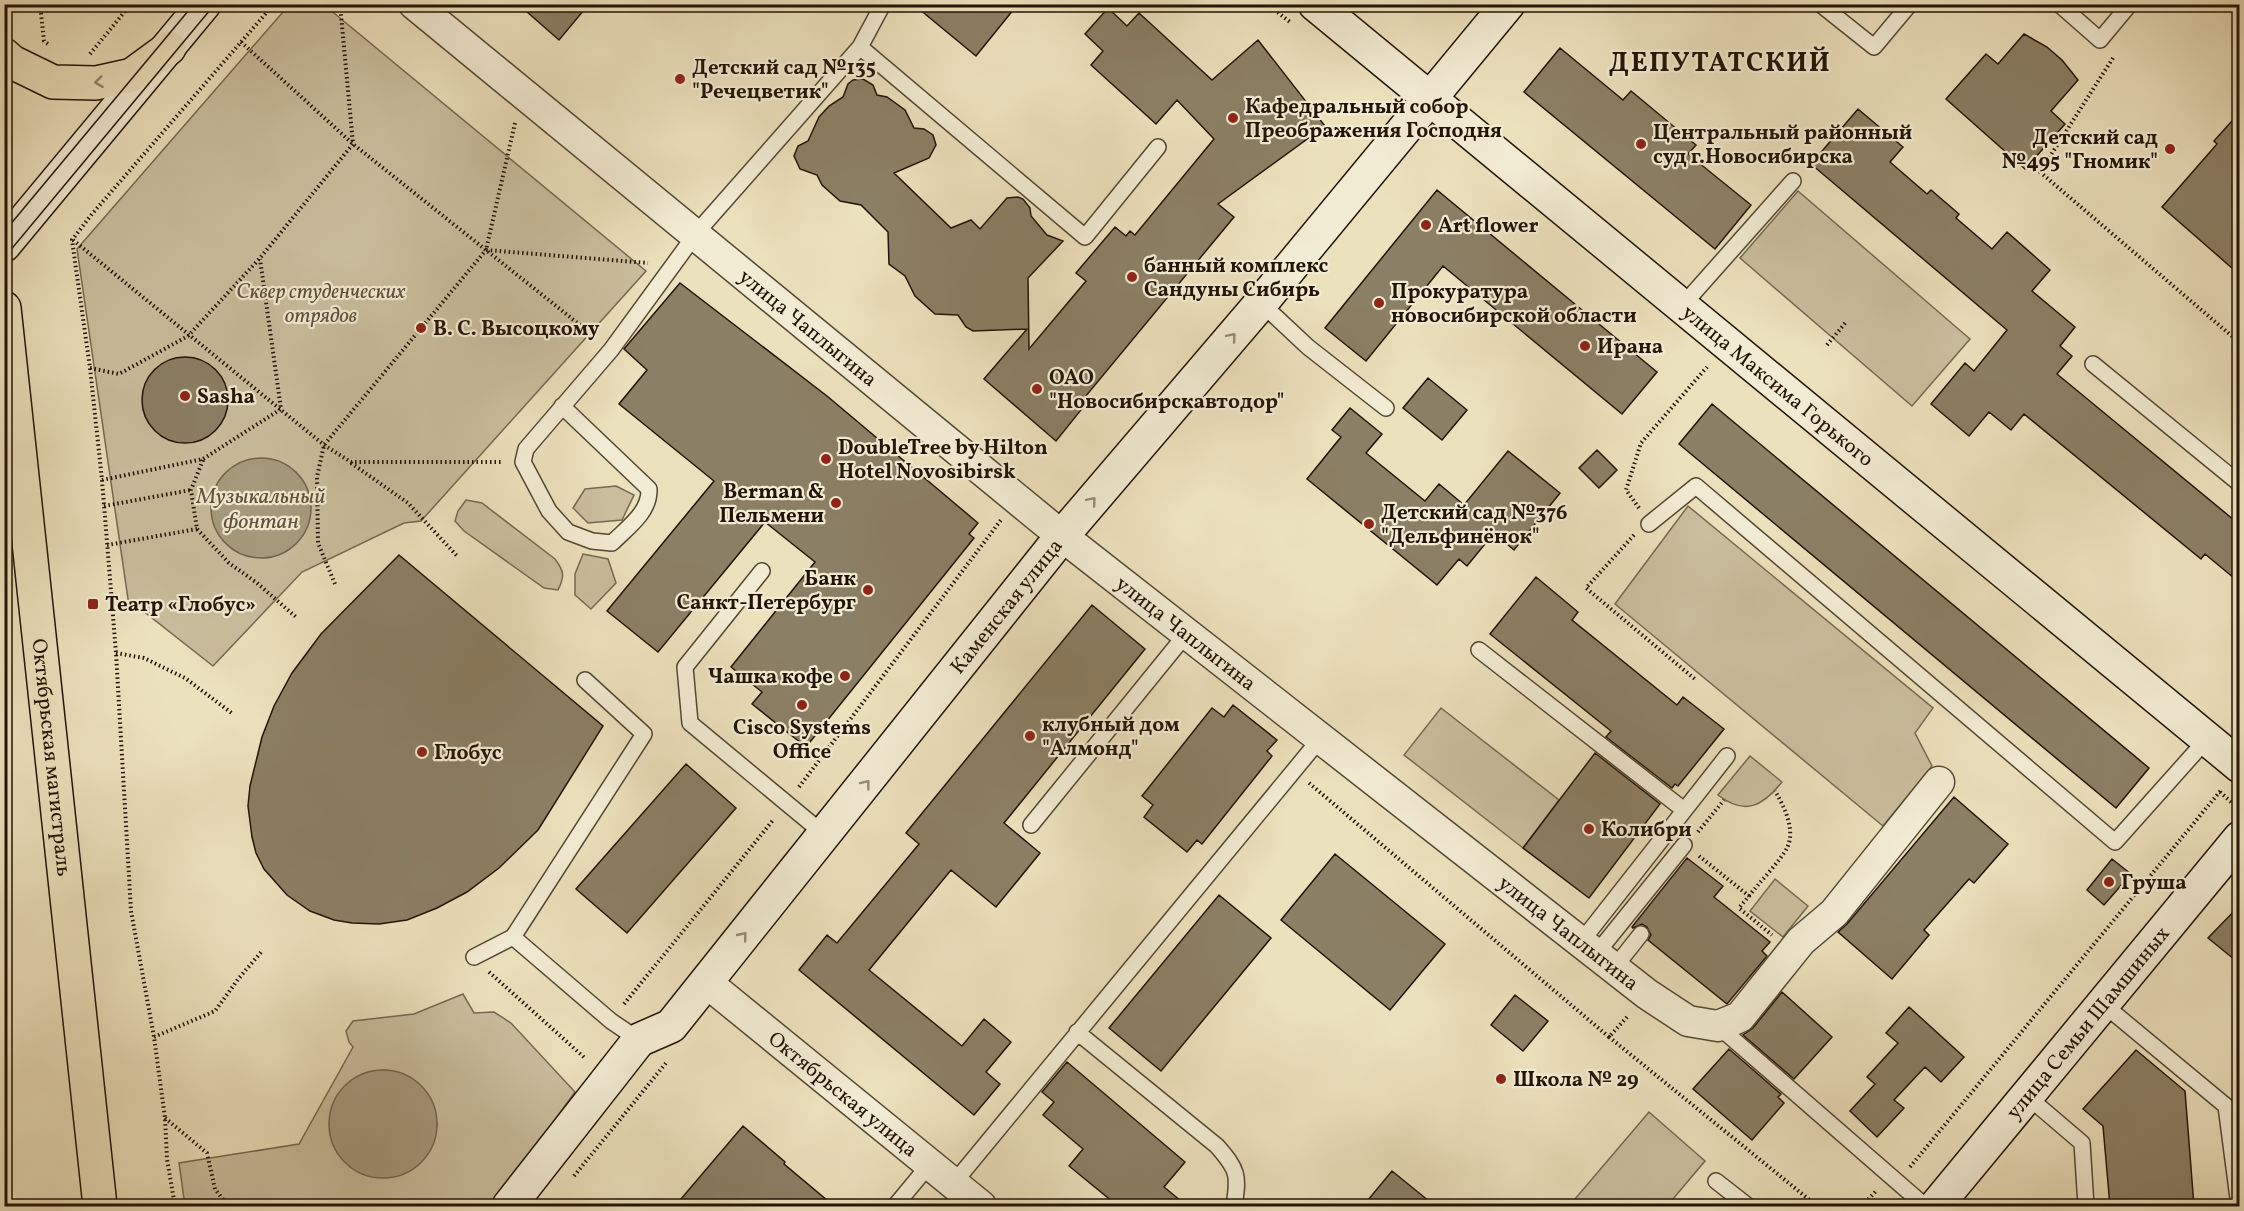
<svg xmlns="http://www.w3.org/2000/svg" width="2244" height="1211" font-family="Vollkorn,serif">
	<rect width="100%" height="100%" fill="#ece1bd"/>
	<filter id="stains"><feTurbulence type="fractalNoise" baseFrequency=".00333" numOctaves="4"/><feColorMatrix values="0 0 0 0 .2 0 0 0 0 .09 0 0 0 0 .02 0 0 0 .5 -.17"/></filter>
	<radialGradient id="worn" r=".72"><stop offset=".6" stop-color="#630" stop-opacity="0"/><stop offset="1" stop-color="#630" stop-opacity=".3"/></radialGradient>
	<path fill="#cabe9e" stroke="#766952" stroke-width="1.5" fill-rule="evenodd" d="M323 4 646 271 421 521 404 523 302 572 213 666 128 599 77 249 289 5Z
		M1798 191 1970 339 1912 406 1740 258Z
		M616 486 634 495 622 520 588 523 573 508 585 489Z
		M466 500 482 503 555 559C564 571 565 576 558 590L544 588 464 531 455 521 458 511Z
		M1688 506 1933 708 1915 733 1932 766 1883 826 1615 604Z
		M583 554 608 559 616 583 591 609 575 595V574Z
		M1441 708 1559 800 1523 848 1404 755Z
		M1750 756 1782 782C1763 806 1745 816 1718 795Z
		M1775 879 1808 906 1783 937 1750 911Z
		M463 994 474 1013 494 1012 511 1023 575 1092 493 1206H185L179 1163 299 1144 353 1047 349 1042 346 1031 353 1021 414 1014ZM384 1070C418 1076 433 1092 437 1126L330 1132C331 1094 346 1076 384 1070Z
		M1649 1112 1705 1161 1667 1206H1569Z"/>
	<path fill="#a79b7e" stroke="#72654e" stroke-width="1.5" d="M211 508a50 50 0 1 1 100 0a50 50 0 1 1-100 0Z
		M329 1124a54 54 0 1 1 108 0a54 54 0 1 1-108 0Z"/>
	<path fill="#8b7f65" stroke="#221405" stroke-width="1.5" d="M518 4H589L559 40Z
		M913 4H1018L976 56Z
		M1108 8 1127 26 1139 13 1212 80 1258 40 1325 126 1218 204 1234 217 1085 397 1089 400 1056 441 984 379 1027 329 973 331 966 327 958 315 935 314 915 296 905 276 889 264 888 232 861 205 840 201 822 185 817 175 800 169 794 156 798 146 808 141 819 117 829 106 843 97 848 84 853 80 863 79 873 85 877 95 887 97 905 110 914 128 924 129 933 135 936 145 929 158 894 173 951 228 971 220 980 229 1007 198 1018 197 1023 199 1030 208 1031 216 1047 235 1063 241 1028 278 1029 349 1086 281 1076 273 1115 227 1126 236 1130 231 1135 235 1214 139 1177 100 1156 124 1091 65 1103 51 1085 34Z
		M2024 34 2047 47 2062 60 2078 80 2051 111 2065 124 2025 169 1946 99 1986 54 1998 64Z
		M1560 48 1623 100 1631 91 1696 145 1688 154 1751 205 1715 249 1524 92Z
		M1858 109 1903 147 1890 162 1927 194 1931 190 1959 214 1956 218 1992 249 2007 232 2050 270 2032 291 2075 327 2060 346 2072 356 2057 374 2240 525V583L2205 554 2201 559 2024 414 2011 430 1989 412 1969 436 1931 404 1965 363 1974 371 2007 330 1811 164Z
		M2240 112V275L2162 207 2217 144 2214 141Z
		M1437 190 1657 372 1622 414 1443 266 1366 361 1325 328Z
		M680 283 827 396 978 523 969 534 974 538 806 747 752 704 762 692 731 667 815 562 765 522 658 652 607 611 714 481 619 404 647 370 624 349Z
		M142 400a43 43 0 1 1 86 0a43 43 0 1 1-86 0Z
		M1428 378 1467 410 1442 440 1403 408Z
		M1712 404 2149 768 2116 808 1679 444Z
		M1350 408 1382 434 1366 453 1425 501 1439 484 1464 505 1508 451 1560 493 1514 550 1494 533 1467 566 1459 559 1437 585 1307 479 1341 437 1332 430Z
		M1597 450 1617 470 1599 488 1579 468Z
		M399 555 603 726 538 830 499 868 467 892 437 908 407 920 379 924 352 923 334 920 310 911 287 895 264 869 256 853 252 837 248 806 250 786 262 737 274 706 292 673 321 634Z
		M1536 577 1578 612 1572 620 1677 705 1683 697 1724 729 1678 786 1675 784 1672 788 1606 737 1611 731 1490 634Z
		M1092 605 1145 649 1004 823 1040 853 996 907 951 870 869 970 962 1046 984 1019 1011 1042 986 1072 1000 1084 974 1115 799 970 827 935 837 943 919 844 906 833Z
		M1233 705 1277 740 1267 751 1272 756 1202 844 1197 840 1187 852 1144 817 1153 805 1142 796 1212 708 1224 717Z
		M1595 753 1660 804 1589 898 1523 848Z
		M686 764 736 808 627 933 576 889Z
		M1954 797 2008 844 1974 883 1969 879 1924 930 1929 935 1892 979 1838 932 1847 924Z
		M1335 854 1445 944 1390 1010 1281 920Z
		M1687 858 1723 886 1714 897 1770 942 1762 951 1767 956 1727 1004 1648 940 1651 935 1647 927 1642 924 1633 928 1632 927Z
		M2112 859 2131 874 2104 905 2087 890Z
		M1219 895 1271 938 1161 1071 1109 1028Z
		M2240 905V964L2208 938Z
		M1782 992 1832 1037 1794 1079 1743 1035 1753 1028Z
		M1515 995 1548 1021 1523 1051 1491 1025Z
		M1909 1007 1964 1057 1941 1082 1925 1067 1894 1100 1904 1108 1877 1137 1850 1111 1875 1084 1867 1077 1898 1043 1886 1033Z
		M1729 1049 1781 1094 1778 1097 1784 1103 1752 1140 1693 1089Z
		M2136 1050 2185 1091 2194 1206H2110L2103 1126 2083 1109Z
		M1067 1062 1185 1162 1164 1187 1187 1206H1118L1069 1166 1083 1149 1043 1115 1054 1102 1042 1092Z
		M743 1126 785 1162 784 1164 834 1206H675Z
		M1392 1171 1435 1206H1363Z"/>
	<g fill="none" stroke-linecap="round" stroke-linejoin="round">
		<defs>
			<path id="lane" d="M1820 4 1874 47 1910 4
				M2059 4 2100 40 2130 4
				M860 47 883 4
				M1261 303 1308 347 1386 408
				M1682 306 1793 181
				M2093 364 2240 484
				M562 406 649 489C650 512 628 527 612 543L592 541 568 532 549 511 523 462 526 449 611 350 698 231 860 47 1085 237 1158 147
				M1649 524 1696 486 2115 842 2207 739
				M762 571 685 667 690 723 825 835
				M1479 650 1684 810
				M1031 825 1187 633
				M513 937 611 1021 639 1040
				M1581 942 1727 756
				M1596 954 1684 845
				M474 957 513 937 644 734 585 680
				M1614 968 1641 934
				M2103 1004 2226 1106 2239 1206
				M1718 1026 1925 1206
				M1077 1032 1217 1146C1238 1170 1239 1175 1234 1206
				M2027 1096 2082 1143 2086 1206
				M1716 1181 1748 1206
				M953 1184 1320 739
				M895 1206 929 1165"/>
			<g id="street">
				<path id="s1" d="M414 4 1062 536 1647 994 1688 1021 1718 1026 1740 1017 1801 941 1834 913 1939 782"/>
				<path id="s2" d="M706 982 981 1206"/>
			</g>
			<g id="secondary">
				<path id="s3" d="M1315 4 2240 766"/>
				<path d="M4 245 204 4"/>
				<path id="s4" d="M509 1206 639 1040 671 1026 1062 536 1261 303 1508 4"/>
				<path id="s5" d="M1936 1206 2240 838"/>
			</g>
			<g id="primary">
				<path d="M4 55 12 62 53 82 96 83 132 75 169 48"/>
				<path id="s6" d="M4 308 100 1206"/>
			</g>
		</defs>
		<use href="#lane" stroke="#544733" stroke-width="18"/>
		<use href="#street" stroke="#544733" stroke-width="33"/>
		<use href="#secondary" stroke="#221405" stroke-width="36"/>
		<use href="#primary" stroke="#221405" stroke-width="36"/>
		<path stroke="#221405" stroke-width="4" stroke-dasharray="1.5 3" stroke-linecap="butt" d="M40 4 44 41 48 44
			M1267 4 1290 22
			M241 42 353 144 595 337
			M90 54 131 4
			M2113 58 2040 172 2240 343
			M515 123 486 250 648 263
			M73 240 324 445 351 462H503
			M1827 345 1846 322
			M90 368 119 374 188 336 260 258 353 144 340 4
			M203 460 191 490 197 529 229 563 257 583 296 617
			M351 463 408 503 458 557
			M102 480 203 459 281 409 260 259
			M104 506 191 490
			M1639 508 1626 490 1641 443 1707 367
			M1634 535 1586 588 1696 680
			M107 545 197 529
			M335 584 318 543 317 477 324 445 486 250
			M116 653 144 658 185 678 233 714
			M1309 783 1609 1037 1628 1016
			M799 787 1001 520
			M2220 792 2239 809
			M1698 832 1724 800
			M1699 856 1749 896 1739 908 1772 935
			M1749 896C1758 884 1781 860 1787 848 1796 830 1784 806 1775 791
			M489 972 586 1059
			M624 1004 774 819
			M154 1037 215 1011 239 978 263 950
			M1609 1037 1817 1206
			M165 1118 207 1153 215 1189 228 1206
			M4 1150 11 1206
			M1910 1167 2222 789
			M574 1176 666 1063
			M175 1206 167 1159 165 1118 154 1037 131 911 116 653 102 480 90 368 72 240 92 214 274 4
			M1862 1206 1876 1191"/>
		<use href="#lane" stroke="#f3ecd4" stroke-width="15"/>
		<use href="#street" stroke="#f3ecd4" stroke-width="30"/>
		<use href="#secondary" stroke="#f3ecd4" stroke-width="33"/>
		<use href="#primary" stroke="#ece1bd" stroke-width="33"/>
		<path stroke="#221405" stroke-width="1.5" d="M4 232 194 4
			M4 258 215 4"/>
	</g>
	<defs><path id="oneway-chevron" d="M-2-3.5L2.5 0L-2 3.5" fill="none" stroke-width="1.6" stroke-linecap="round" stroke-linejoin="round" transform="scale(1.5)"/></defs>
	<use stroke="#91856a" href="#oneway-chevron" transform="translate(99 82) rotate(173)"/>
	<g stroke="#958b77">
		<use href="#oneway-chevron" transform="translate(1232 337) rotate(-50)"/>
		<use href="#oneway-chevron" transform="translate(1092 501) rotate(-50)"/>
		<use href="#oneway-chevron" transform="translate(866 784) rotate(-52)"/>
		<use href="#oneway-chevron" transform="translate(743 936) rotate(-51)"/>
	</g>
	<g fill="#8f2418" stroke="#f3ecd4" stroke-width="2">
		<circle cx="680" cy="79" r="6"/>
		<circle cx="1233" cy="118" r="6"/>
		<circle cx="1641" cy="144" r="6"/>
		<circle cx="2170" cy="149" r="6"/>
		<circle cx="1426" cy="225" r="6"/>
		<circle cx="1132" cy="277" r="6"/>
		<circle cx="1379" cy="303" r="6"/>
		<circle cx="421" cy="328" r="6"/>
		<circle cx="1585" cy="346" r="6"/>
		<circle cx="1037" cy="389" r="6"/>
		<circle cx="185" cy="396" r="6"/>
		<circle cx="826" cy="459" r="6"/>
		<circle cx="836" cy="503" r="6"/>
		<circle cx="1369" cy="524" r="6"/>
		<circle cx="868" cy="590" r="6"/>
		<rect x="87" y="598" width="12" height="12" rx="3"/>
		<circle cx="845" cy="676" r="6"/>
		<circle cx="802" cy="705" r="6"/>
		<circle cx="1030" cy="736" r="6"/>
		<circle cx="422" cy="752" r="6"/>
		<circle cx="1589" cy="829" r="6"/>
		<circle cx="2109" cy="882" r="6"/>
		<circle cx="1501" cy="1079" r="6"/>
	</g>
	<g text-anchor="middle" stroke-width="4.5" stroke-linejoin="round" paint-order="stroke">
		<g font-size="21" font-weight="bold" fill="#221405" stroke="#f3ecd4" text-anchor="start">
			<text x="692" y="74">Детский сад №135<tspan x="692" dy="24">"Речецветик"</tspan></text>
			<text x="1245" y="113">Кафедральный собор<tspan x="1245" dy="24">Преображения Господня</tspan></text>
			<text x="1653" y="139">Центральный районный<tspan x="1653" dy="24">суд г.Новосибирска</tspan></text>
			<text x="2158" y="144" text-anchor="end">Детский сад<tspan x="2158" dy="24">№495 "Гномик"</tspan></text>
			<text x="1438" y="232">Art flower</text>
			<text x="1144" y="272">банный комплекс<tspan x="1144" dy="24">Сандуны Сибирь</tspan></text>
			<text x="1391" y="298">Прокуратура<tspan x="1391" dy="24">новосибирской области</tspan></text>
			<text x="433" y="335">В. С. Высоцкому</text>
			<text x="1597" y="353">Ирана</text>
			<text x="1049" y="384">ОАО<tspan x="1049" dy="24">"Новосибирскавтодор"</tspan></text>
			<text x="197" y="403">Sasha</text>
			<text x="838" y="454">DoubleTree by Hilton<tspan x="838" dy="24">Hotel Novosibirsk</tspan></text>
			<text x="824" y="498" text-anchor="end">Berman &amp;<tspan x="824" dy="24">Пельмени</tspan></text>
			<text x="1381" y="519">Детский сад №376<tspan x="1381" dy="24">"Дельфинёнок"</tspan></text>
			<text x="856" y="585" text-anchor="end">Банк<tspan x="856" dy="24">Санкт-Петербург</tspan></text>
			<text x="105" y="611">Театр «Глобус»</text>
			<text x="833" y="683" text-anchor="end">Чашка кофе</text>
			<text x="1042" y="731">клубный дом<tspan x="1042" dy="24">"Алмонд"</tspan></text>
			<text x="802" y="734" text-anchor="middle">Cisco Systems<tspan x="802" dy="24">Office</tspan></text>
			<text x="434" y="759">Глобус</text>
			<text x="1601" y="836">Колибри</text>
			<text x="2121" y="889">Груша</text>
			<text x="1513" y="1086">Школа № 29</text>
		</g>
		<g font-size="21" font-style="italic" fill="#5d503b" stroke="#f3ecd4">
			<text x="321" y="298">Сквер студенческих<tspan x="321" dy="24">отрядов</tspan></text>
		</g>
		<g font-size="21" fill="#221405" stroke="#f3ecd4">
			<text dy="7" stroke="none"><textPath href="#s1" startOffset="510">улица Чаплыгина</textPath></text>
			<text dy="7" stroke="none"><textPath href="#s3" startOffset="600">улица Максима Горького</textPath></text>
			<text dy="7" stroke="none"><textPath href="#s4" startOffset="783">Каменская улица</textPath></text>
			<text dy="7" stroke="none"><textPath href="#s1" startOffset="996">улица Чаплыгина</textPath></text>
			<text dy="7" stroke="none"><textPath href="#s6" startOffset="452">Октябрьская магистраль</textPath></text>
			<text dy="7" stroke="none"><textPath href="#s1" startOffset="1482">улица Чаплыгина</textPath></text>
			<text dy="7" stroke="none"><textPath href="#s5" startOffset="238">улица Семьи Шамшиных</textPath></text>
			<text dy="7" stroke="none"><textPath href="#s2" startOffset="177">Октябрьская улица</textPath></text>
		</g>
		<g font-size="22" font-style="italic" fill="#5e513b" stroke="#f3ecd4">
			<text x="261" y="503">Музыкальный<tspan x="261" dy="25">фонтан</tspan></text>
		</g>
		<g font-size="27" font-weight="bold" letter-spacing="1.5" fill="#221405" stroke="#f3ecd4">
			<text x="1720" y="71">ДЕПУТАТСКИЙ</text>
		</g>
	</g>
	<rect width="2244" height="1211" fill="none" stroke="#ece1bd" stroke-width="24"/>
	<rect x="6" y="6" width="2232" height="1199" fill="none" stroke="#221405" stroke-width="3"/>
	<rect x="12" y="12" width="2220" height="1187" fill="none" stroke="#221405" stroke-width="1.5"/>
	<rect width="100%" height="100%" filter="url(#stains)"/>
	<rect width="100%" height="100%" fill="url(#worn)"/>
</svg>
